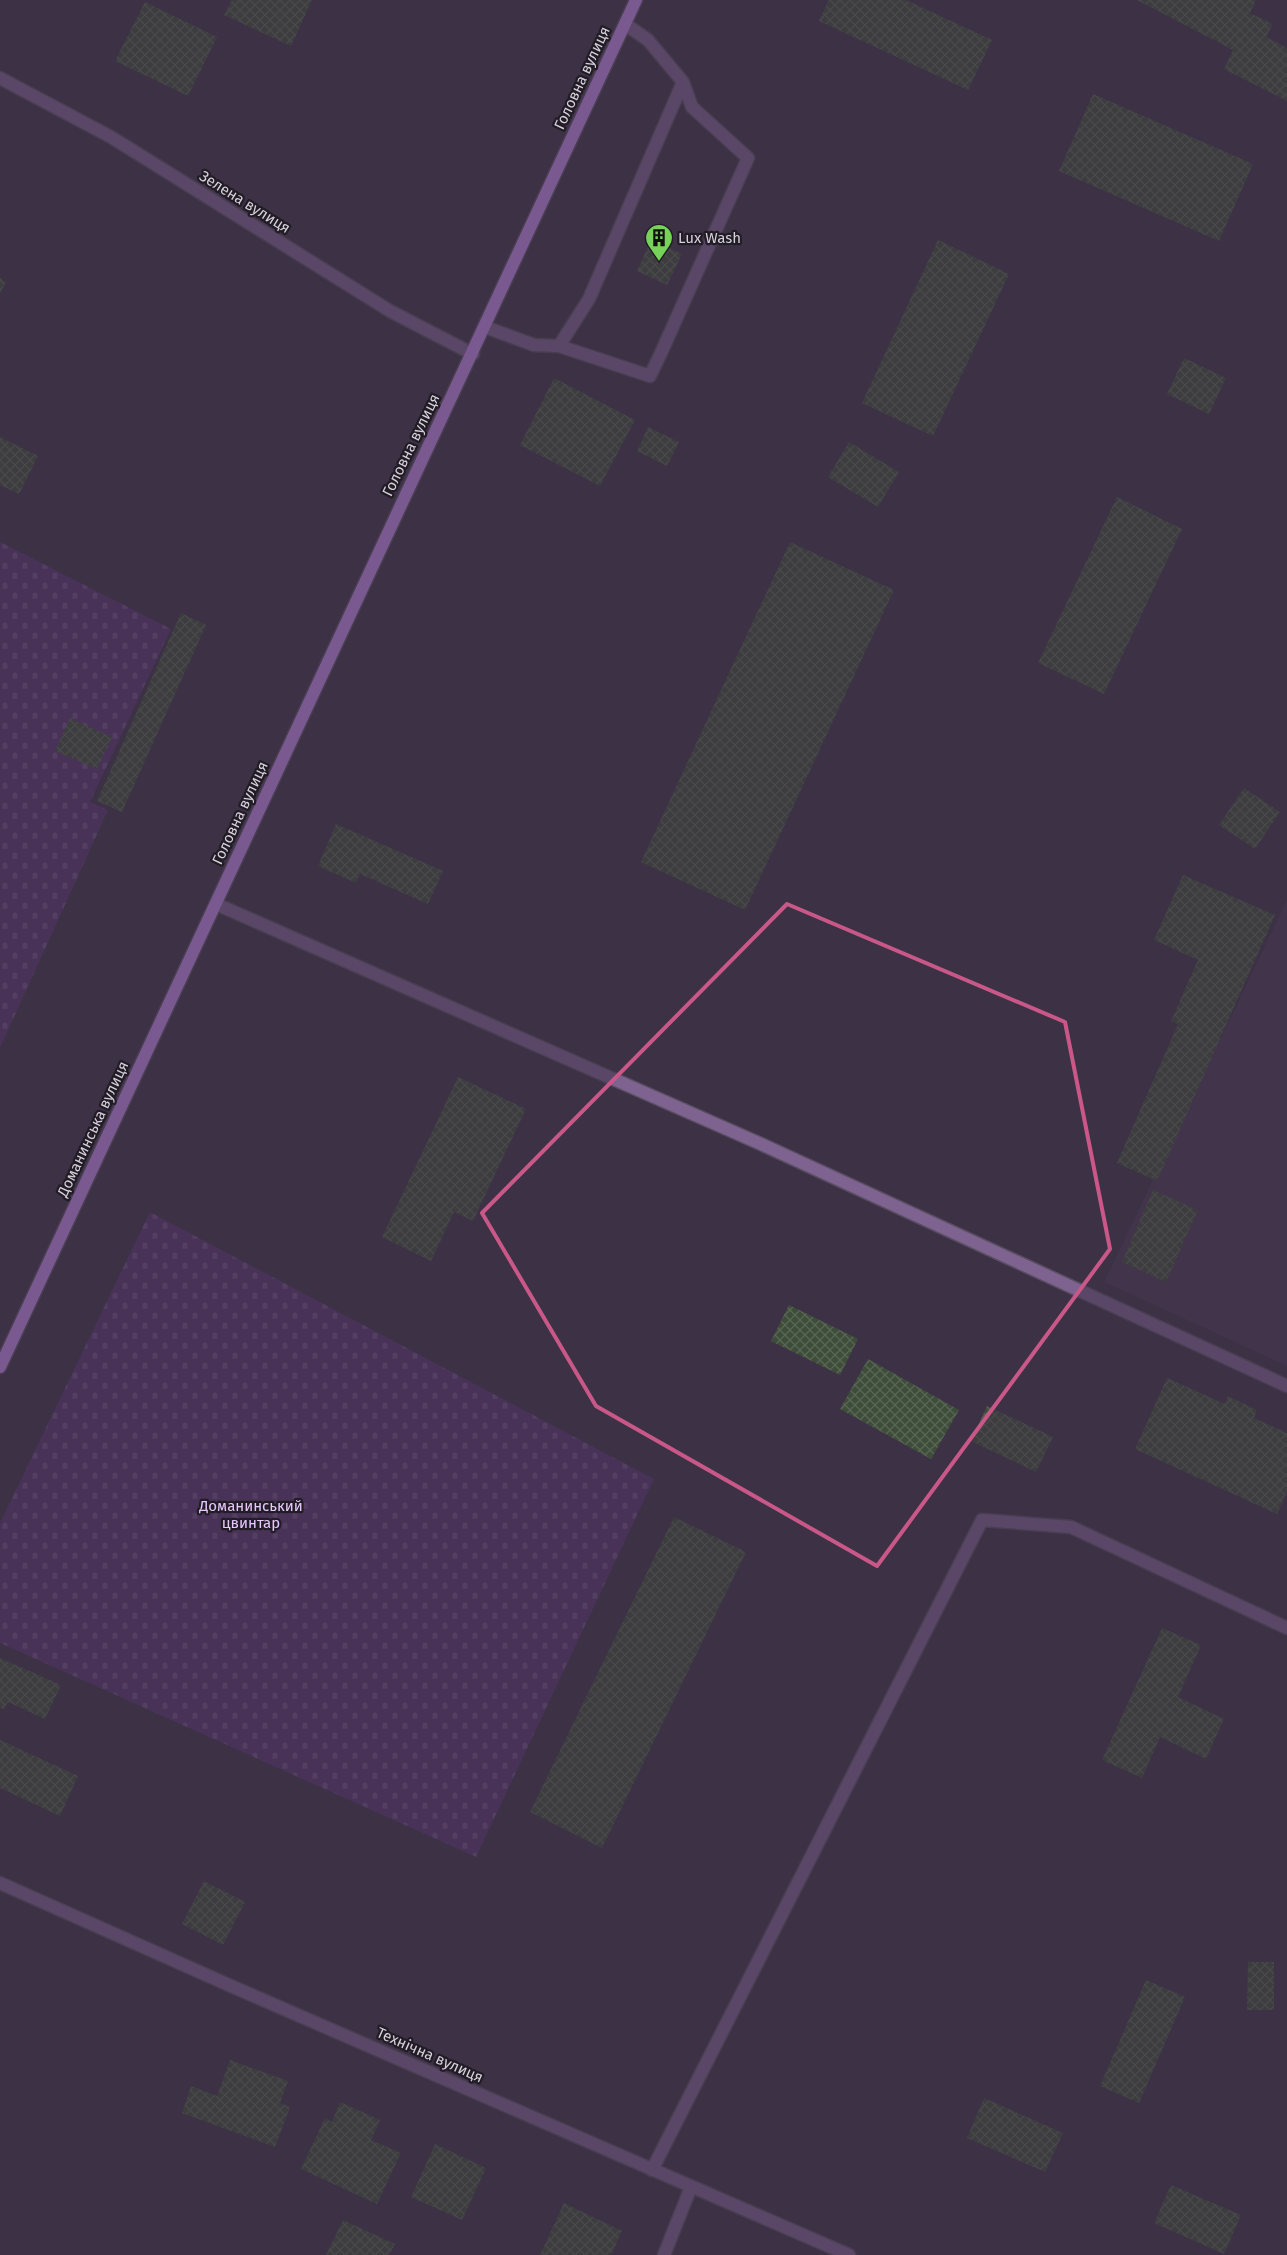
<svg xmlns="http://www.w3.org/2000/svg" width="1287" height="2255" font-family="'Fira Sans',sans-serif">
	<defs>
		<pattern id="cemetery-stones" width="16" height="16" patternUnits="userSpaceOnUse" patternTransform="scale(1.25)"><rect width="16" height="16" fill="#58336f"/><path d="M2 7V4a2 2 0 0 1 4 0v3zM10 15v-3a2 2 0 0 1 4 0v3z" fill="#6f5083"/></pattern>
		<pattern id="building-cross-hatch" width="8" height="8" patternUnits="userSpaceOnUse" patternTransform="scale(1.25)"><rect width="8" height="8" fill="#3e4d39"/><path d="M0 0l8 8M0 8l8-8" fill="none" stroke="#596655"/></pattern>
	</defs>
	<rect width="100%" height="100%" fill="#3d3146"/>
	<path fill="#483853" d="M1287 900V1366L1104 1282Z"/>
	<path fill="url(#cemetery-stones)" d="M0 542 171 629 90 802 108 810 0 1048Z
		M150 1212 654 1479 476 1857 0 1643V1523Z"/>
	<path fill="url(#building-cross-hatch)" d="M232 0H312L291 46 224 15Z
		M829 0H906L992 40 968 90 819 21Z
		M1137 0H1256L1250 13 1273 24 1266 37 1287 48V101L1224 69 1233 50Z
		M145 2 217 37 188 96 115 61Z
		M1093 94 1253 164 1219 241 1059 171Z
		M651 240 682 254 667 285 637 271Z
		M938 240 1009 274 933 436 862 403Z
		M0 278 6 282 0 293Z
		M1184 358 1226 378 1209 414 1167 394Z
		M554 378 635 420 600 486 520 445Z
		M648 427 679 442 667 466 637 451Z
		M0 437 38 456 19 494 0 485Z
		M849 442 899 472 878 507 828 477Z
		M1117 497 1182 529 1104 694 1038 663Z
		M790 542 894 590 745 910 641 862Z
		M181 613 206 625 122 812 97 801Z
		M70 718 112 737 97 769 55 751Z
		M1244 788 1280 812 1255 849 1219 825Z
		M336 824 443 871 428 904 360 874 356 883 318 866Z
		M1183 875 1275 915 1157 1181 1117 1163 1178 1024 1171 1021 1198 960 1154 940Z
		M458 1077 526 1109 473 1221 454 1212 431 1261 382 1237Z
		M1153 1190 1198 1210 1166 1282 1122 1262Z
		M789 1305 858 1339 840 1375 771 1341Z
		M868 1359 959 1410 931 1459 840 1409Z
		M1167 1378 1225 1404 1228 1396 1257 1410 1254 1418 1287 1433V1492L1277 1514 1135 1449Z
		M987 1406 1053 1437 1036 1472 971 1441Z
		M674 1517 746 1552 602 1848 530 1812Z
		M1162 1628 1201 1645 1178 1697 1224 1719 1206 1759 1160 1737 1142 1778 1102 1760Z
		M0 1658 61 1685 45 1719 8 1702 4 1709 0 1708Z
		M0 1740 78 1776 60 1816 0 1788Z
		M204 1881 245 1902 223 1945 182 1924Z
		M1248 1962H1274V2010H1247Z
		M1146 1980 1185 1997 1139 2103 1100 2086Z
		M230 2060 288 2081 280 2103 290 2107 275 2147 182 2113 191 2086 217 2096Z
		M984 2098 1063 2133 1045 2172 967 2138Z
		M340 2102 380 2120 371 2140 401 2153 377 2204 301 2169 325 2118 332 2122Z
		M435 2144 486 2168 462 2220 411 2197Z
		M1171 2185 1241 2215 1224 2254 1154 2223Z
		M564 2203 622 2231 611 2255H540Z
		M343 2220 395 2244 389 2255H326Z"/>
	<g fill="none" stroke-linecap="round" stroke-linejoin="round">
		<defs>
			<path id="minor" d="M0 78 111 137 390 311 473 354
				M485 327 534 345 559 346 589 299 683 82 648 40 625 24
				M559 346 650 376 661 353 748 158 692 107 683 82
				M216 904 761 1144 1287 1386
				M0 1883 231 1986 849 2255
				M652 2170 982 1520 1071 1527 1287 1628
				M664 2255 691 2187"/>
			<path id="major" d="M0 1367 636 0"/>
		</defs>
		<use href="#minor" stroke="#594d61" stroke-width="15"/>
		<use href="#major" stroke="#594d61" stroke-width="15"/>
		<use href="#minor" stroke="#7e6390" stroke-width="12"/>
		<use href="#major" stroke="#c48be9" stroke-width="12"/>
	</g>
	<path d="M0 0H1287V2255H0ZM787 904 1065 1022 1110 1249 877 1566 596 1406 482 1213Z" fill="#3d3146" fill-opacity=".55" fill-rule="evenodd"/>
	<path fill="none" stroke="#c95888" stroke-width="4" stroke-linejoin="round" d="M787 904 1065 1022 1110 1249 877 1566 596 1406 482 1213Z"/>
	<defs>
		<symbol id="building-pin" viewBox="-11 -11 22 30"><path d="M0 17L-7.5 6A9.5 9.5 0 1 1 7.5 6Z" fill="#77d259" stroke="#211c25"/><path d="M-4-6H4V6H1V3H-1V6H-4ZM-2.5-4.3h1.7v1.8h-1.7ZM.8-4.3h1.7v1.8H.8ZM-2.5-1h1.7V.8h-1.7ZM.8-1h1.7V.8H.8Z" fill="#111"/></symbol>
	</defs>
	<g fill-rule="evenodd">
		<use href="#building-pin" x="643" y="222" width="32" height="43"/>
	</g>
	<g text-anchor="middle" stroke-width="4.5" stroke-linejoin="round" paint-order="stroke">
		<g font-size="15" fill="#d6cfdc" stroke="#211c25">
			<text transform="translate(582 78) rotate(-65)" y="5">Головна вулиця</text>
			<text transform="translate(245 202) rotate(32)" y="5">Зелена вулиця</text>
			<text transform="translate(411 445) rotate(-64)" y="5">Головна вулиця</text>
			<text transform="translate(240 813) rotate(-65)" y="5">Головна вулиця</text>
			<text transform="translate(93 1129) rotate(-65)" y="5">Доманинська вулиця</text>
			<text transform="translate(430 2055) rotate(24)" y="5">Технічна вулиця</text>
		</g>
		<g font-size="15" fill="#d6cfdc" stroke="#211c25" text-anchor="start">
			<text x="678" y="243">Lux Wash</text>
		</g>
		<g font-size="15" fill="#e7c7fe" stroke="#211c25">
			<text x="251" y="1511">Доманинський<tspan x="251" dy="17">цвинтар</tspan></text>
		</g>
	</g>
</svg>
